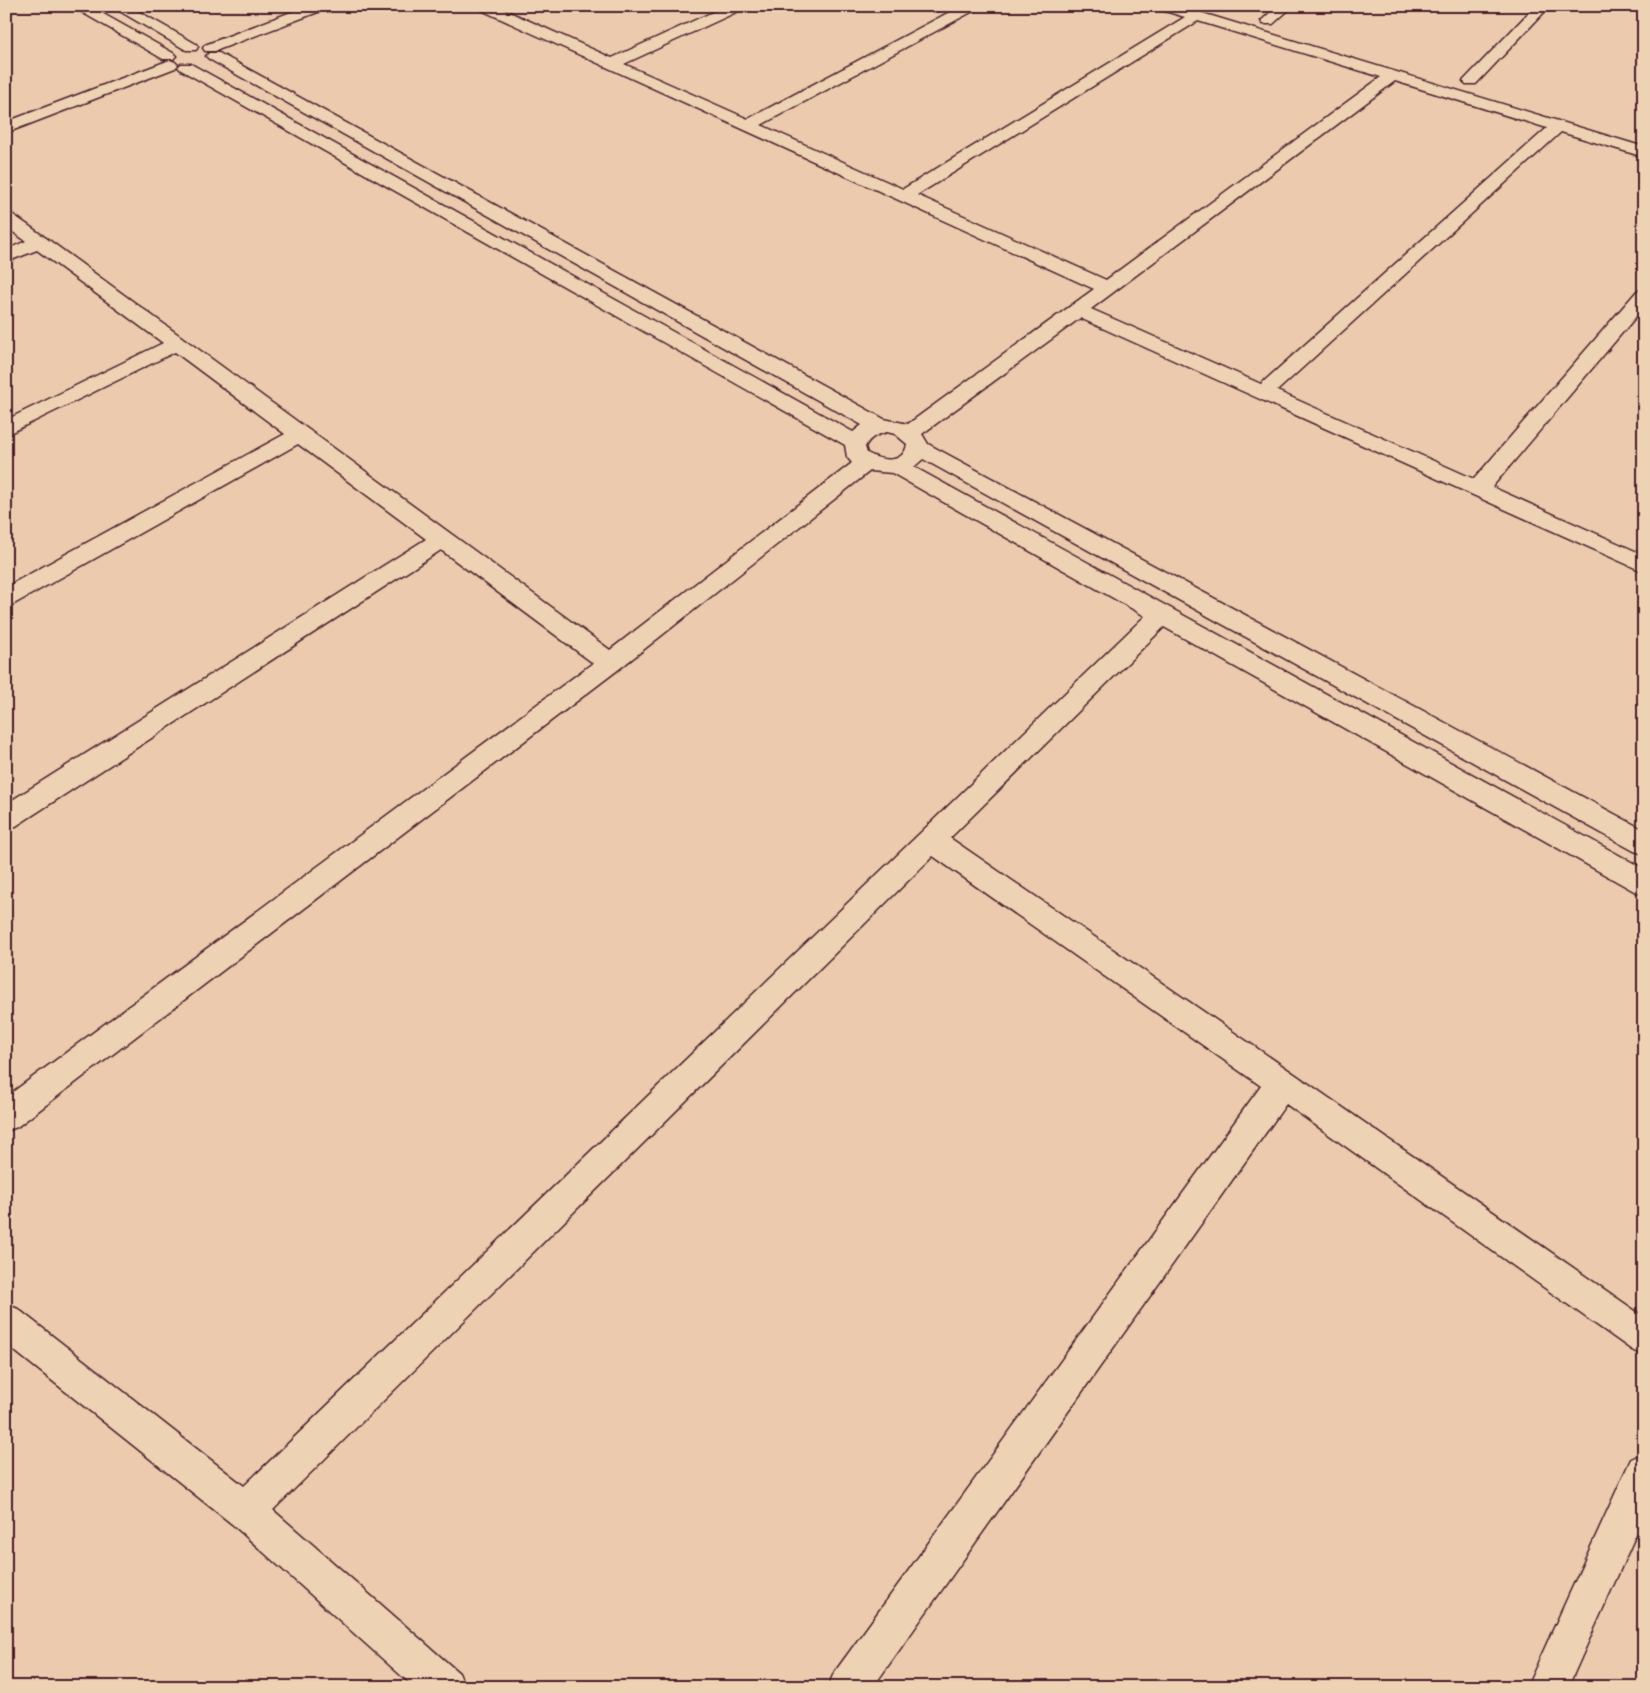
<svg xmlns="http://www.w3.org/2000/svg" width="1650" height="1693" font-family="Kalam,sans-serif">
	<rect width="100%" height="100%" fill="#ebcaae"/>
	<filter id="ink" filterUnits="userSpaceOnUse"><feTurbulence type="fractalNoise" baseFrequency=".02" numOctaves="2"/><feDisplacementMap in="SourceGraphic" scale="10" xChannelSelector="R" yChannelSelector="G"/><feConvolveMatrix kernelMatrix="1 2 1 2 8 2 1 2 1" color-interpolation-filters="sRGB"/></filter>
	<g filter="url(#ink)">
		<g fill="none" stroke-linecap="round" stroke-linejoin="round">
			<defs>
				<path id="street" d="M71 6H89L173 53 176 56 173 59H163Z
					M111 6H129L196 44 198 47 196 50H186Z
					M307 6H328L326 9 215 51H205L203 48 205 45Z
					M477 6H496L612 58 726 6H745L743 9 624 64 748 119 961 6H979L977 9 761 125 903 189 1185 17 1158 9 1156 6H1179L1644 147V157L1561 132 1277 391 1474 479 1637 291 1644 289V307L1492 487 1644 555V572L1080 318 922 434 928 444 1644 830V854L1634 851 923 459 914 467 1644 869V895L1634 891 1164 627 950 838 1293 1073 1644 1317V1356L1632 1350 1286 1104 873 1687H828L834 1673 1261 1086 933 856 273 1510 459 1673 465 1687H414L232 1524 6 1344V1304L18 1309 244 1486 1145 616 892 473 870 471 619 669 17 1127 6 1131V1097L593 663 441 550 16 826 6 829V804L426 539 298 444 14 604 6 606V587L285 434 175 352 6 435V420L163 343 37 250 6 262V250L26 241 6 227V213L12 214 46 238 610 650 852 463 847 457 845 445 181 70 178 67 181 64H191L853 432 862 425 209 59 206 56 209 53H219L884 419 908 424 1094 289 479 9ZM1198 21 1381 77 1106 280 917 195ZM1395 81 1547 128 1261 384 1091 309ZM887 432 895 434 907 444C904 465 881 461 867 453L865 447C870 437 876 435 887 432Z
					M1277 6H1293L1273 24H1263L1261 21Z
					M1535 6H1550L1476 84H1466L1463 81 1466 78Z
					M170 60 175 62 178 65 175 68 6 133V122Z
					M1644 1453V1516L1568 1687H1527L1631 1459Z"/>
			</defs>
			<use href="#street" stroke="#4a1f2b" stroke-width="3"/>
			<use href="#street" fill="#edd2b4" fill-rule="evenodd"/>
		</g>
	</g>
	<rect width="1650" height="1693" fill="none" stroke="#edd2b4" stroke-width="25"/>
	<rect x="12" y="12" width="1625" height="1668" fill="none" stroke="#4a1f2b" stroke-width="2" filter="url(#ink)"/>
</svg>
